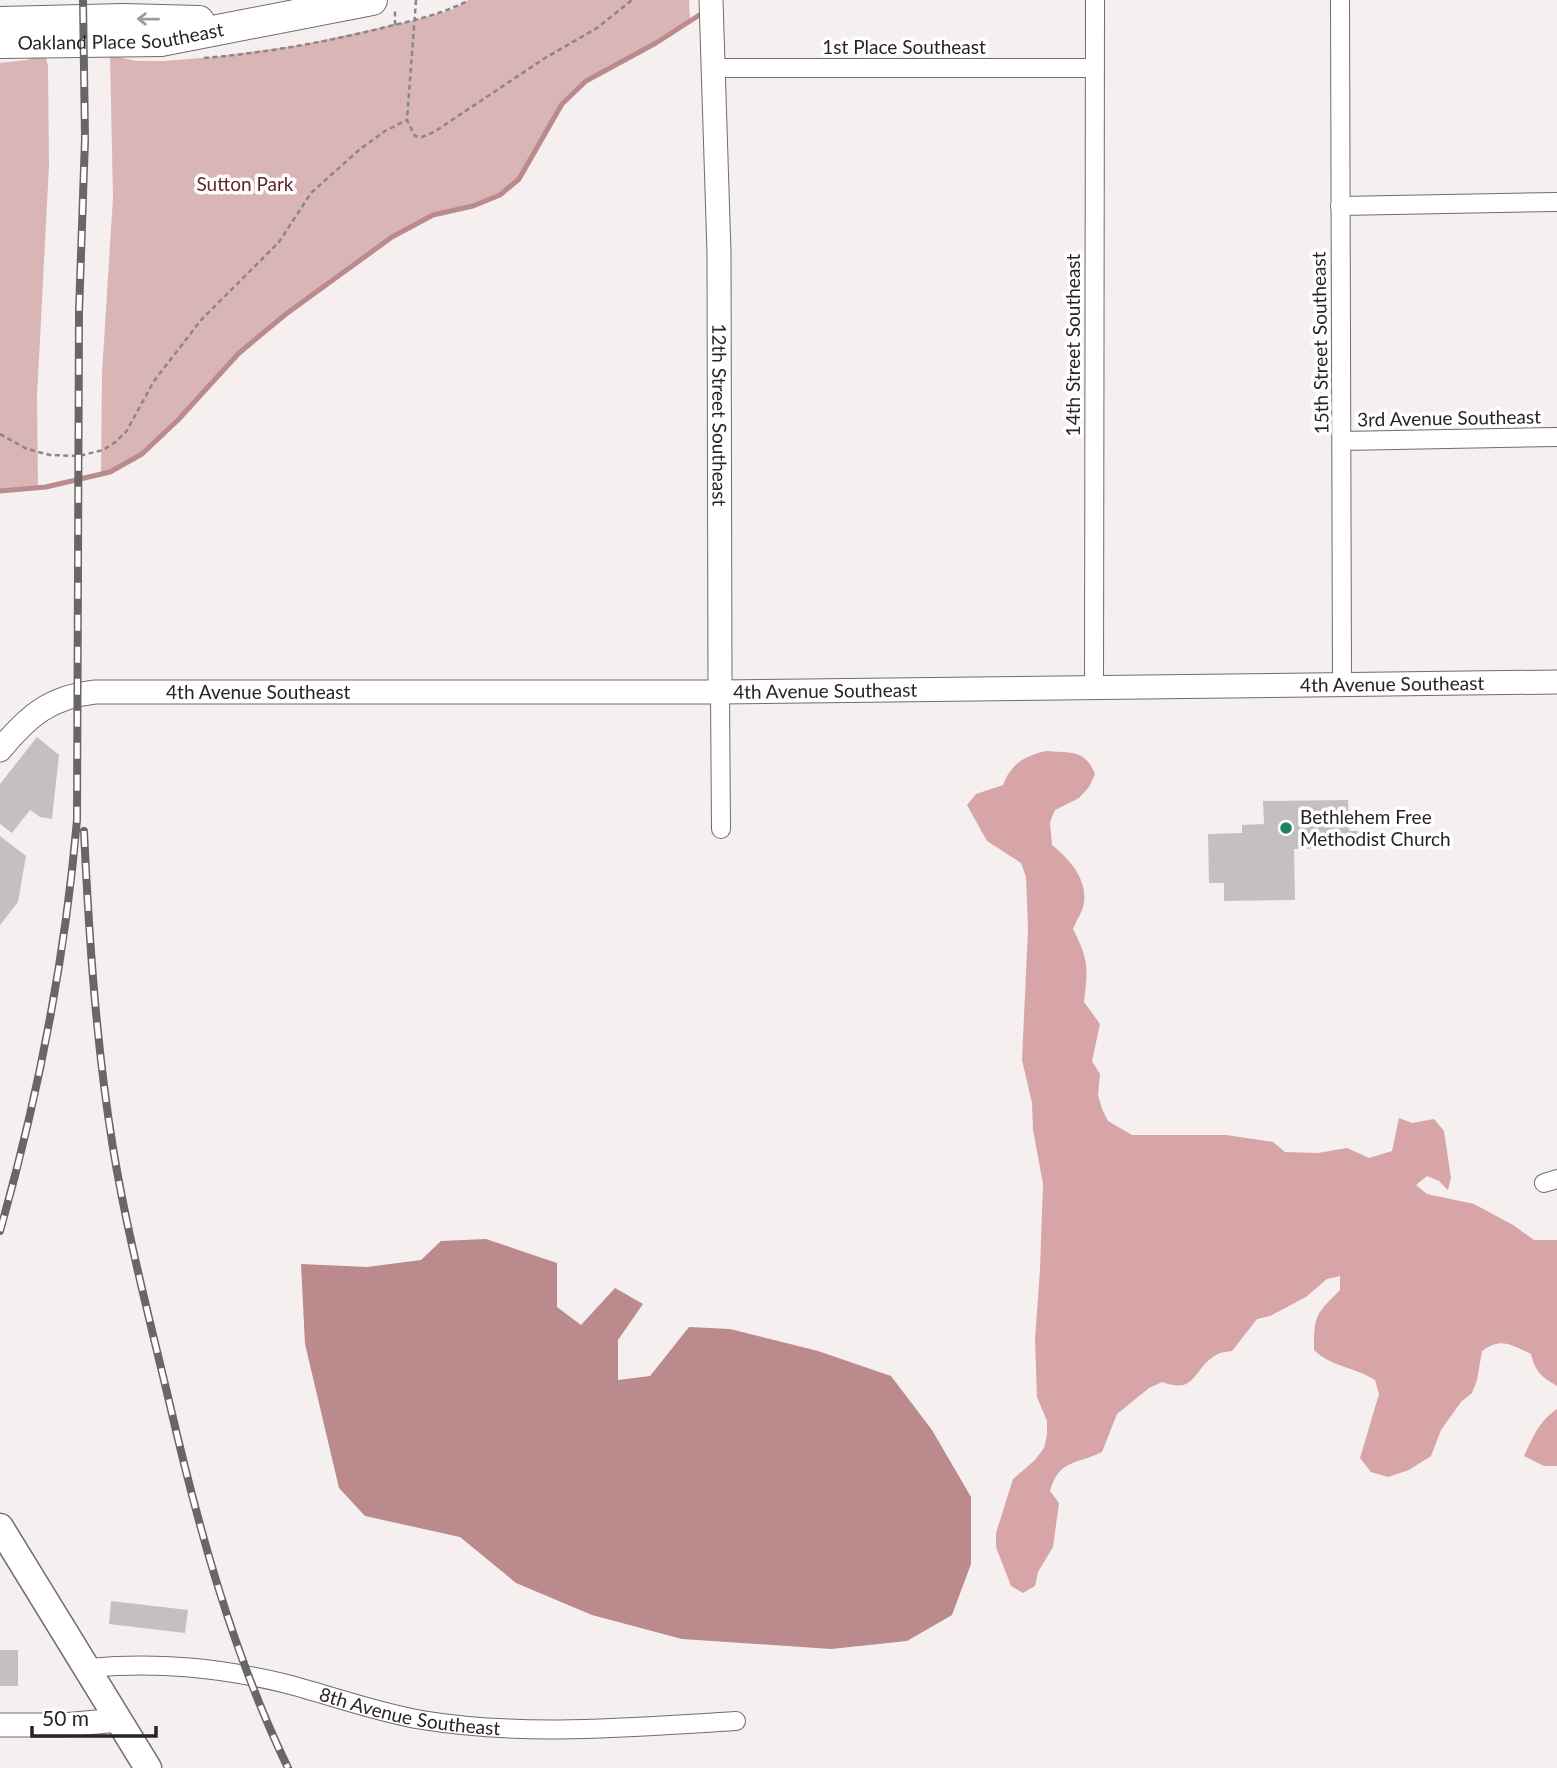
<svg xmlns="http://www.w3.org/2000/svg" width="1557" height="1768" font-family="Lato,sans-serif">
	<rect width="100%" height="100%" fill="#f6efef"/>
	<path fill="#dab5b6" d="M469 0H689L690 21 656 43 586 81 562 104 519 179 500 195 473 206 433 215 392 237 286 314 239 353 178 420 144 452 110 472 101 474 102 373 113 197 110 55 136 61H164L213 57 300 45 415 20 451 10Z
		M45 54 48 66 49 166 37 396 38 488 0 491V63L26 60Z"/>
	<path fill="#d7a5a8" d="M1046 751C1070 753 1085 749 1095 774L1089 787 1079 798 1055 810 1050 822 1052 845C1070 860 1087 878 1084 903 1083 911 1076 921 1073 929 1089 961 1088 967 1084 1002L1100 1024 1092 1061 1100 1074 1098 1095 1102 1109 1108 1121 1132 1135H1226L1273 1142 1285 1152 1318 1153 1347 1148 1369 1158 1392 1151 1399 1118 1412 1123 1434 1119 1444 1131 1451 1178 1448 1190 1439 1181 1427 1176 1416 1185 1427 1194 1474 1204 1513 1225 1534 1240H1557V1386C1542 1377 1535 1372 1531 1354 1510 1344 1501 1337 1482 1351L1477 1380 1472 1393 1461 1402 1441 1430 1431 1456 1409 1470 1388 1477 1371 1472 1360 1458 1379 1394 1375 1380C1355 1367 1331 1367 1314 1350 1314 1315 1315 1315 1340 1290V1276L1327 1279 1306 1297 1270 1316 1257 1319 1232 1351C1227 1352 1220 1352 1216 1355 1192 1369 1197 1395 1162 1382L1149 1388 1117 1414 1102 1452C1076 1465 1059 1459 1050 1491L1059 1503 1053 1547 1038 1572 1035 1586 1023 1593 1011 1586 996 1547V1533L1013 1479 1035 1460 1044 1448 1047 1435V1421L1037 1397 1035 1340 1040 1269 1043 1184 1033 1130 1032 1103 1022 1060 1028 929 1026 877 1021 863 987 841 967 805 976 794 1003 785C1011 764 1024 756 1046 751Z
		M1557 1409V1466H1544L1524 1456C1533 1437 1539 1421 1557 1409Z"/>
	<path fill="#ba8a8d" d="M486 1239 557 1263V1307L581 1325 615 1288 643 1304 618 1340V1380L650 1376 689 1327 730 1329 818 1351 891 1376 932 1430 971 1497V1564L952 1615 907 1641 831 1649 682 1639 592 1615 516 1583 460 1537 365 1516 339 1488 305 1344 301 1264 367 1267 421 1260 441 1241Z"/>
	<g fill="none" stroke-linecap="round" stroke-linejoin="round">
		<path stroke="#ba8a8d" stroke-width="5" d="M0 491 46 487 110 472 142 454 178 420 239 353 286 314 392 237 433 215 473 206 500 195 519 179 562 104 586 81 656 43 704 12"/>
	</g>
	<path fill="#c5bfbf" d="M37 737 59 755 52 819 40 817 30 810 12 833 0 824V784Z
		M1348 800 1349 831H1358V847L1294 849 1295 900 1224 901V883H1209L1208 834 1242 833V825L1264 824 1263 801Z
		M0 836 26 856 18 902 0 925Z
		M111 1601 188 1610 185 1633 109 1624Z
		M0 1650H18V1686H0Z"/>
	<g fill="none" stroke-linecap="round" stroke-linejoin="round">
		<defs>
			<g id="minor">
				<path d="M1340 0 1342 685"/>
				<path d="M714 68H1094"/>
				<path d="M1340 206 1557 202"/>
				<path d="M1342 441 1557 437"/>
				<path d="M1094 689 1095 0"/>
				<path d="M720 692 721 829"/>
				<path d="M1544 1183 1557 1179"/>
				<path id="s1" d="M88 1668C157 1662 216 1667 283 1683 330 1695 375 1712 422 1720 526 1737 632 1727 736 1721"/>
			</g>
			<g id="tertiary">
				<path id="s2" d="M711 0 719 253 720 692"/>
				<path id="s3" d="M0 750C28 716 50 697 95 692H720L1557 682"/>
				<path d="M0 1725H63L119 1720"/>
			</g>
			<path id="secondary" d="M0 1527 148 1768"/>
			<g id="primary">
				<path d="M0 22 124 19 199 21"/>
				<path id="s4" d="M0 43 161 41 372 0"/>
			</g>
		</defs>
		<use href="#minor" stroke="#726c6c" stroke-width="20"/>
		<use href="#tertiary" stroke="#726c6c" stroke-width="25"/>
		<use href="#secondary" stroke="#726c6c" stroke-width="29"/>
		<use href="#primary" stroke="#726c6c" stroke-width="32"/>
		<path stroke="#8c8787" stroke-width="2.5" stroke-dasharray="5 3.5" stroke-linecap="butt" d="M416 0 407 120 415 136 422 137 434 132 545 58 597 28 632 0
			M395 25V8
			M204 58C265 53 327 42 386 27 415 20 443 14 469 0
			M0 434 27 449 50 455 79 456 103 450 114 443 126 432 154 381 201 320 279 242 311 193 359 150 385 131 407 120"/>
		<use href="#minor" stroke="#fff" stroke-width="18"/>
		<use href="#tertiary" stroke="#fff" stroke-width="23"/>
		<use href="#secondary" stroke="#fff" stroke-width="26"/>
		<use href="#primary" stroke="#fff" stroke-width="30"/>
		<defs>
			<path id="rail" d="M84 831C89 937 96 1043 113 1148 127 1233 149 1317 169 1401 198 1526 232 1652 288 1768
				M0 1231C38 1097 65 959 77 820L79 312 85 139 83 0"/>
		</defs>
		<use href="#rail" stroke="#696666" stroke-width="8"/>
		<use href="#rail" stroke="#fff" stroke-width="5" stroke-dasharray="16" stroke-linecap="butt"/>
	</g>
	<defs><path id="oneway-shaft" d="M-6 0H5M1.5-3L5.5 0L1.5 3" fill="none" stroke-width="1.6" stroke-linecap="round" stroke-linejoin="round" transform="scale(1.75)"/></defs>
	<use stroke="#9d9c9c" href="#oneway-shaft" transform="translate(148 19) rotate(-179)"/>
	<circle fill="#1a8460" stroke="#fff" stroke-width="2.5" cx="1286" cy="828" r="7"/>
	<g text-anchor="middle" stroke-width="7" stroke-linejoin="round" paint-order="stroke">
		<g font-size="19" fill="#262424" stroke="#fff">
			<text dy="7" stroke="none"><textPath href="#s4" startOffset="121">Oakland Place Southeast</textPath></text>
			<text x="904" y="54">1st Place Southeast</text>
			<text transform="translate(1320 343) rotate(-91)" y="7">15th Street Southeast</text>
			<text transform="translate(1073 345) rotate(-90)" y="7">14th Street Southeast</text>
			<text dy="7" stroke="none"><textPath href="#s2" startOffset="415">12th Street Southeast</textPath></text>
			<text transform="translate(1449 418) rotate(-1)" y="7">3rd Avenue Southeast</text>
			<text dy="7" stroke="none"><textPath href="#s3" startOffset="1412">4th Avenue Southeast</textPath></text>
			<text dy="7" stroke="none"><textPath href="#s3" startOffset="278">4th Avenue Southeast</textPath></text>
			<text dy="7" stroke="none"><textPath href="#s3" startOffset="845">4th Avenue Southeast</textPath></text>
			<text dy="7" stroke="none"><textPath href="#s1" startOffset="327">8th Avenue Southeast</textPath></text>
		</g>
		<g font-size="19" fill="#62252d" stroke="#fff">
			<text x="245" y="191">Sutton Park</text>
		</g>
		<g font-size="19" fill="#262424" stroke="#fff" text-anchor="start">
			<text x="1300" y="824">Bethlehem Free<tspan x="1300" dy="22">Methodist Church</tspan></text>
		</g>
	</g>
	<path d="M32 1726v10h124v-10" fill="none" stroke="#262424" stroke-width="3.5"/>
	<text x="42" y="1726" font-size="21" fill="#262424" stroke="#ffffff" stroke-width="5" paint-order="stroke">50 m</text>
</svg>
